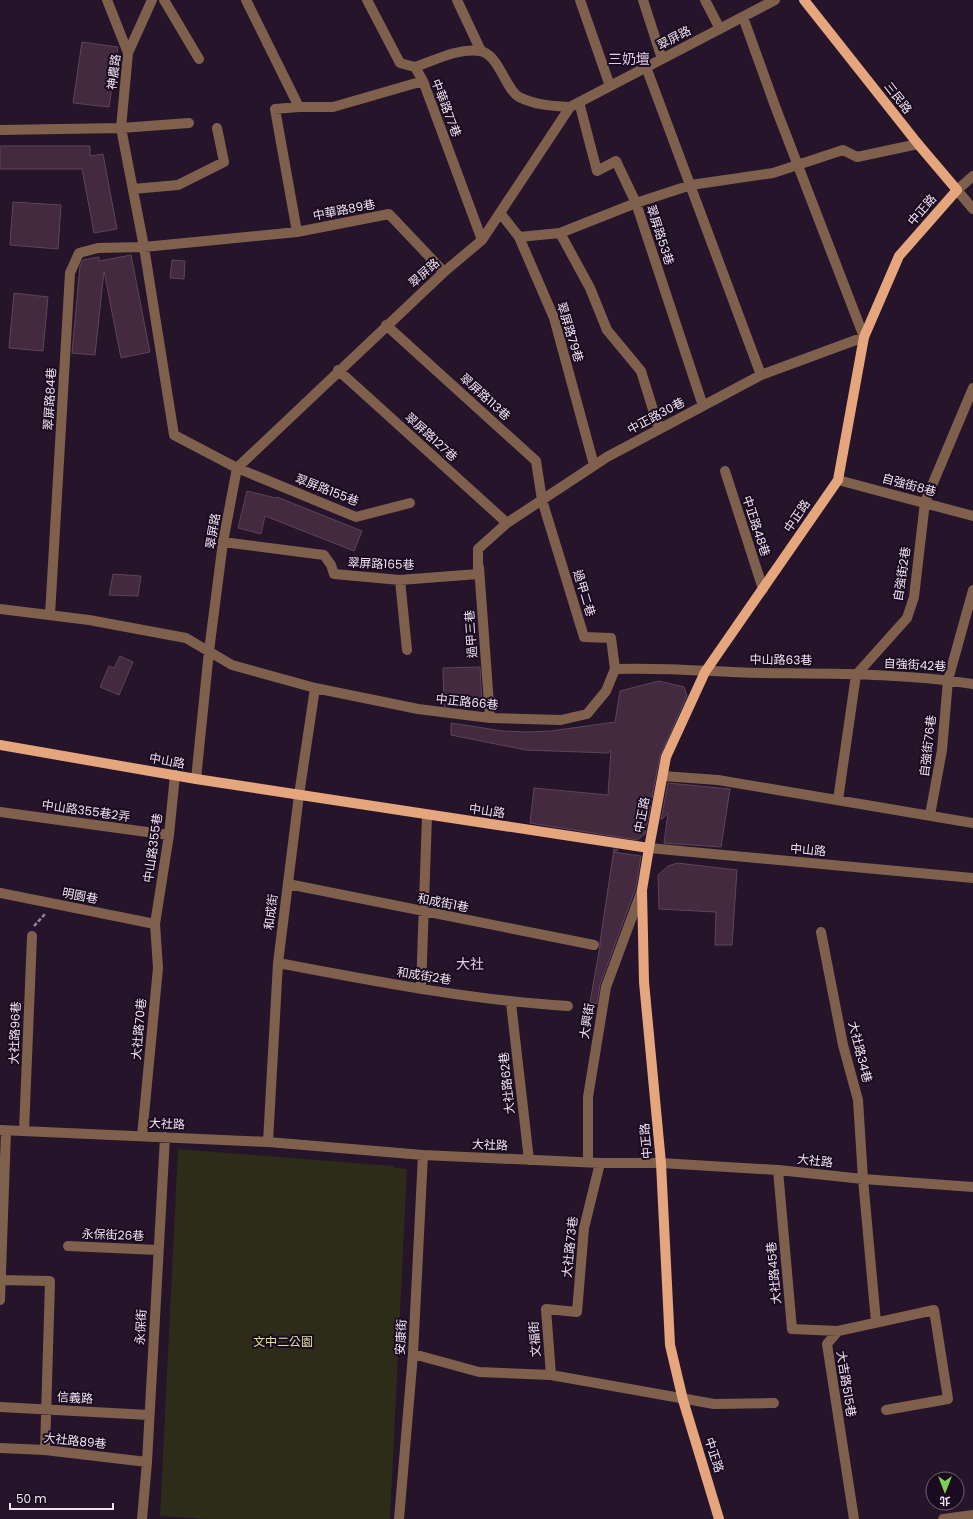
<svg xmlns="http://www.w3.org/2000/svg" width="973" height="1519" font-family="Poppins,'Noto Sans TC',sans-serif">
	<rect width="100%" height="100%" fill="#25142a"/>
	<path fill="#2c2c19" d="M178 1149 394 1166 395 1168 407 1169 390 1519H205L160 1516Z"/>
	<path fill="#432a3e" stroke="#5e4459" d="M82 42 118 47 109 107 73 103Z
		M0 146H90V156L103 154 117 229 94 233 82 169H0Z
		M13 202 61 205 58 249 10 245Z
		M131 255 150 352 121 358 104 271 95 355 72 353 80 266 83 260 99 257V261Z
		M172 260 185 261 184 279 170 278Z
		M14 293 48 297 43 351 9 348Z
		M247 491 276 498 277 497 362 531 354 551 265 516 261 534 238 528Z
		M113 574 141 576 138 596 109 595Z
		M120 656 133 662 119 695 100 687 109 666 114 668Z
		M480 667 482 705 444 706 443 668Z
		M659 681 684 687 687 696 660 756 645 834 637 840 530 823 534 788 608 795 611 750 608 753 526 750 451 735V723L503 731 527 732 551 731 615 722 620 691Z
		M668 783 730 789 721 847 664 843 668 813 661 820Z
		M614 849 618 850 613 852 641 856 636 887 600 985 597 1004 590 1002 600 946V942Z
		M677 863 737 870 732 945H715L716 912 659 909 658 875 668 866Z"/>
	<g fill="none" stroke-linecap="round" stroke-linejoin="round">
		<path stroke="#948598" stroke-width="2.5" stroke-dasharray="4 2" stroke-linecap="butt" d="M34 926 46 913"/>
		<path stroke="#7f604d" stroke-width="10" d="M107 0 128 53
			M152 0 128 53 121 128 144 247 174 435 237 468 356 517 410 503
			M164 0 199 59
			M246 0 299 107
			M367 0 400 63 415 67 423 81 482 240
			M457 0 481 51
			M580 0 610 86
			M643 0 662 59
			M705 0 720 29
			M415 67C436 60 457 48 480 51 499 54 505 89 519 97 535 105 552 106 570 107
			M646 67 761 375
			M579 102 597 171 616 161 636 203 703 406
			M0 130 121 128 189 123
			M973 176 957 190 973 209
			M133 189 178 185 224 162 217 128
			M501 214 519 237 554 318 594 465
			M297 232 275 109 299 107H333L423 81
			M560 233 590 288 607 330 641 371 659 429
			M519 237 560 233 636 203 691 185 773 173 843 150 857 157 918 144
			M386 325 536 461 542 500 584 637 611 638 615 669
			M338 370 507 523
			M725 471 763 589
			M838 480 973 516
			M223 542 324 555 331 565 334 574 400 580 478 574V549
			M478 549 507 523 607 457 761 375 864 337 775 106 743 17
			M479 567 490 718
			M400 580 407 650
			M0 609 89 620 186 638 232 665 315 688 418 709 490 718 561 720 587 714 606 691 615 669C664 667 712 672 761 673 831 674 903 673 973 684
			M50 615 70 273 79 253 98 248 144 247 297 232 389 214 444 272
			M663 776 718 780 973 823
			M196 779 209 651 223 542 237 468 444 272 482 240 570 107 775 0
			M838 800 856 675 907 618 914 597 925 502 973 388
			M0 812 169 835
			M930 815 942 750 948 680 973 590
			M649 848 973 878
			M288 884 594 945
			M0 893 155 924
			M821 932 843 1045 858 1100 863 1179 876 1322
			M278 963C374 981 470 1000 568 1006
			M421 989 427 816
			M511 1003 529 1160
			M0 1130 268 1142 423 1155 600 1163H661L778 1170 863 1179 973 1187
			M24 1131 32 936
			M142 1136 158 968 155 924 169 835 175 775
			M268 1142 278 963 299 795 315 688
			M588 1162V1097L606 987 642 890
			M778 1170 792 1329 838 1331 934 1310 948 1399 886 1410
			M68 1246 158 1250
			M0 1280 50 1281 45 1450
			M0 1300 6 1131
			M838 1331 827 1344 854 1519
			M413 1354 479 1372 551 1375 714 1404 774 1403
			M551 1375 546 1309 577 1312 584 1228 600 1163
			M0 1407 149 1415
			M0 1448 45 1450 147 1462
			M142 1519 147 1462 165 1137
			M399 1519 413 1354 423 1155
			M943 1519 973 1515"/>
		<path stroke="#e5a57d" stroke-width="10" d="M0 745 196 779 649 848
			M719 1519 683 1400 670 1345 661 1163 644 982 642 890 649 848 666 757 705 672 838 480 864 337 899 256 957 190 918 144 804 0"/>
	</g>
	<g text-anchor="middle" stroke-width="4" stroke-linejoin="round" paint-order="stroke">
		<g font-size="12" fill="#f0e4f3" stroke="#1b0b20">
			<text transform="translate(674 38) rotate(-28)" y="4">翠屏路</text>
			<text transform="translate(114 72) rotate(-83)" y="4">神農路</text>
			<text transform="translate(898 98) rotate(52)" y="4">三民路</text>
			<text transform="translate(446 108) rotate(69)" y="4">中華路77巷</text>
			<text transform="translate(344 210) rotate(-11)" y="4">中華路89巷</text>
			<text transform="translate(922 210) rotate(-49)" y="4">中正路</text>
			<text transform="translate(660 235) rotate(72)" y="4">翠屏路53巷</text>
			<text transform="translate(424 273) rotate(-42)" y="4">翠屏路</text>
			<text transform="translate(570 332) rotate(73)" y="4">翠屏路79巷</text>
			<text transform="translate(485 397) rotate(42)" y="4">翠屏路113巷</text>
			<text transform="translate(50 399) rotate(-87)" y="4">翠屏路84巷</text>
			<text transform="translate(656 416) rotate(-28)" y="4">中正路30巷</text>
			<text transform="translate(431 437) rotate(42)" y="4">翠屏路127巷</text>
			<text transform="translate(909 485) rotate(15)" y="4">自強街8巷</text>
			<text transform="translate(327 490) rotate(21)" y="4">翠屏路155巷</text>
			<text transform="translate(797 516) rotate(-56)" y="4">中正路</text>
			<text transform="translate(756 526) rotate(72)" y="4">中正路48巷</text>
			<text transform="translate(213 531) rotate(-81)" y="4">翠屏路</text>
			<text transform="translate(381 564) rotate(2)" y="4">翠屏路165巷</text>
			<text transform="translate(902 574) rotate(-81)" y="4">自強街2巷</text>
			<text transform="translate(584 593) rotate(73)" y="4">過甲二巷</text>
			<text transform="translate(471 634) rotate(-94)" y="4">過甲三巷</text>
			<text transform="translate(781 660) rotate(1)" y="4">中山路63巷</text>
			<text transform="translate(915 665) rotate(3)" y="4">自強街42巷</text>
			<text transform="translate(467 702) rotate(6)" y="4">中正路66巷</text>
			<text transform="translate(928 746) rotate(-83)" y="4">自強街76巷</text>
			<text transform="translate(167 761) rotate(10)" y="4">中山路</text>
			<text transform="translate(86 811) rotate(8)" y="4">中山路355巷2弄</text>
			<text transform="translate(487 811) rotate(8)" y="4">中山路</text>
			<text transform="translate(642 815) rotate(-79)" y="4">中正路</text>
			<text transform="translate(153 848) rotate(-82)" y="4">中山路355巷</text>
			<text transform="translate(808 850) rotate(5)" y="4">中山路</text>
			<text transform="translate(80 896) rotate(11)" y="4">明園巷</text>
			<text transform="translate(443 903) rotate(11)" y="4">和成街1巷</text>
			<text transform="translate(271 912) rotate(-83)" y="4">和成街</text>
			<text transform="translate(424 976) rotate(9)" y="4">和成街2巷</text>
			<text transform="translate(587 1021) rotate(-81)" y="4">大興街</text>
			<text transform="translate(139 1029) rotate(-85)" y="4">大社路70巷</text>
			<text transform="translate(15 1033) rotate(-88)" y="4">大社路96巷</text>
			<text transform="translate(860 1052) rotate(76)" y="4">大社路34巷</text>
			<text transform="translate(507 1083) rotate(-96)" y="4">大社路62巷</text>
			<text transform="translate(167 1124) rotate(2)" y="4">大社路</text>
			<text transform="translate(646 1141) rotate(-95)" y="4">中正路</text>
			<text transform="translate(490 1145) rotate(2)" y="4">大社路</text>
			<text transform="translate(815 1161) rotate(6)" y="4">大社路</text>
			<text transform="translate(113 1235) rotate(2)" y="4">永保街26巷</text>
			<text transform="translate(570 1247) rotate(-84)" y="4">大社路73巷</text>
			<text transform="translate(774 1273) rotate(-95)" y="4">大社路45巷</text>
			<text transform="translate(141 1327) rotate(-87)" y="4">永保街</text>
			<text transform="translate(401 1337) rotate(-87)" y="4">安康街</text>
			<text transform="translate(535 1339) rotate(-94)" y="4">文福街</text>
			<text transform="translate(846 1384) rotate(81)" y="4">大吉路515巷</text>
			<text transform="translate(75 1398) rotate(3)" y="4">信義路</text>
			<text transform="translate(75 1441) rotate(6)" y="4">大社路89巷</text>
			<text transform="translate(714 1455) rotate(72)" y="4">中正路</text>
		</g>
		<g font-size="12" fill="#dde0a3" stroke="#1b0b20">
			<text x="283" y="1346">文中二公園</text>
		</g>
		<g font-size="14" fill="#e3cdeb" stroke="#1b0b20">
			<text x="629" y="64">三奶壇</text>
			<text x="470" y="969">大社</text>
		</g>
	</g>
	<g transform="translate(945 1491) rotate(180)"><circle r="19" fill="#1b0b20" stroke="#706274"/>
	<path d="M0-3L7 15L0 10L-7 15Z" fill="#7fd052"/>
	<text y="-6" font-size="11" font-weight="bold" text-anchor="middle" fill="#f0e4f3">北</text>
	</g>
	<path d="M10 1503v6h103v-6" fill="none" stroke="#f0e4f3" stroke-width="2"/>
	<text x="16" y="1503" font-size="12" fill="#f0e4f3" stroke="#1b0b20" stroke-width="3" paint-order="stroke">50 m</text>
</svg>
